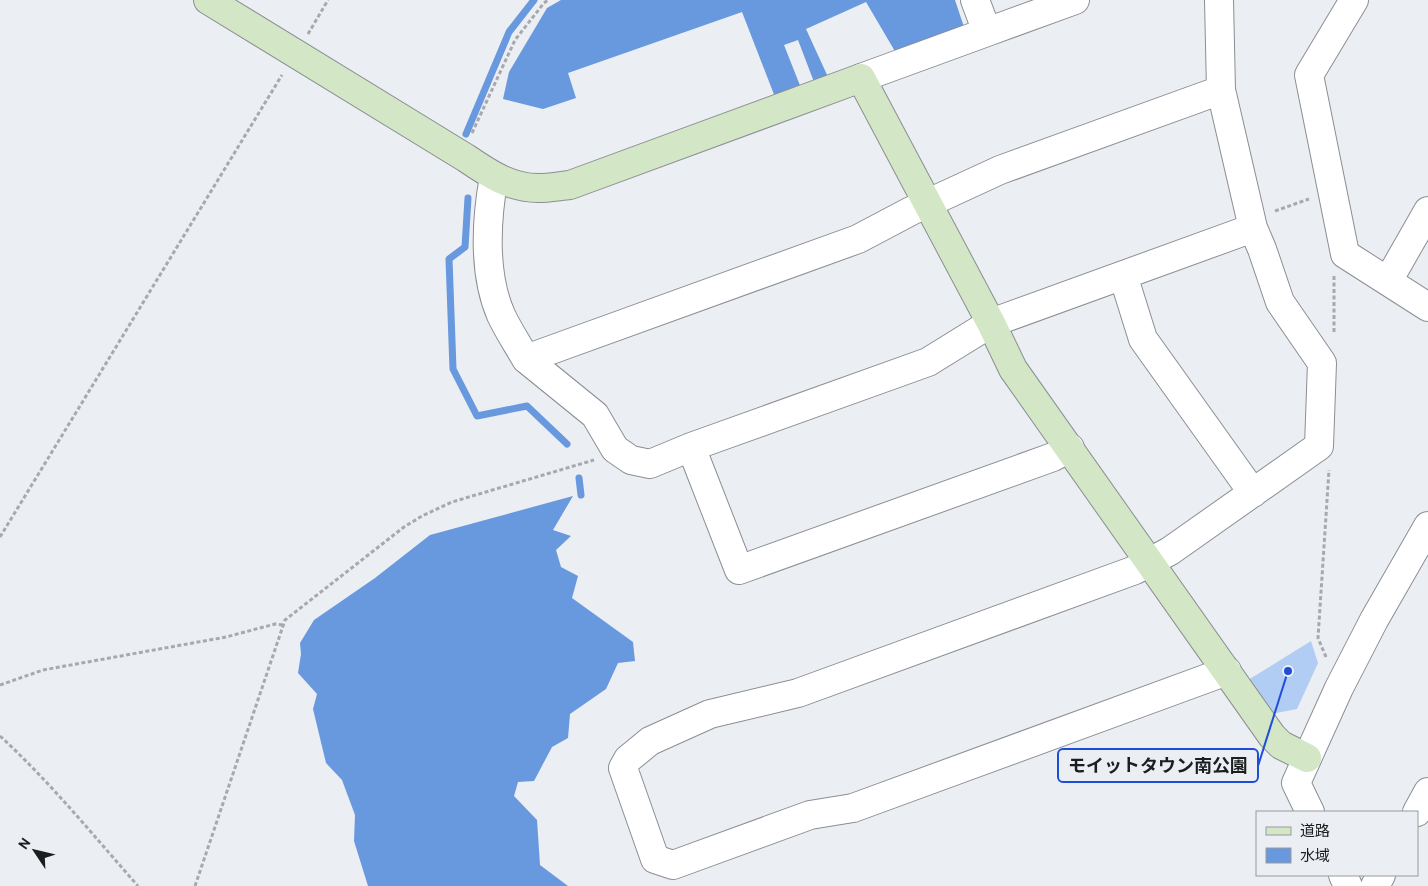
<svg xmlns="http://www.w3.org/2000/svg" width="1428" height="886" font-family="Overpass,'Noto Sans JP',sans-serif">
	<rect width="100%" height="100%" fill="#ebeef3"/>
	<path fill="#b2cdf3" d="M1311 641 1318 663 1297 709 1271 714 1248 680Z"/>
	<path fill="#6898dd" d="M561 0H955L964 27 896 53 866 2 806 29 828 77 814 82 798 40 784 45 801 88 775 97 742 12 568 73 576 98 543 109 503 99 509 72 547 8Z
		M573 496 553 530 571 536 556 550 561 567 578 576 572 598 633 642 635 661 618 663 606 689 570 714 568 738 552 747 534 781 518 782 514 796 537 820 540 865 568 886H368L354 841 355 815 342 780 326 763 313 709 317 694 298 673 301 654 300 643 314 620 375 578 430 535Z"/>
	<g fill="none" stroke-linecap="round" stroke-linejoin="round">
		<path stroke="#6898dd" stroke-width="7" d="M466 134 509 32 534 0
			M468 198 465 247 449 259 453 369 477 416 527 406 567 444
			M579 478 581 495"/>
		<defs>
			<path id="street" d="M1219 0 1221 90 1253 228 1262 249 1280 302 1322 363 1319 446 1170 551 1135 570 798 693 710 714 650 741 628 759 623 768 655 859 673 865 810 815 853 808 1227 671
				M1354 0 1309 75 1345 254 1428 307
				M987 32 1075 0
				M861 78 987 32 975 0
				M494 177C486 220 483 274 501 315 508 330 518 345 526 359L858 239 911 211 1000 170 1221 90
				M1123 275 1143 339 1253 493
				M1388 281 1428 211
				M526 359 595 415 615 449 631 460 650 464 691 447 928 362 991 323 1253 228
				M691 447 739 570 1053 457 1070 448
				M1310 812 1296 783 1339 688 1374 620 1428 526
				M1417 812 1428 792
				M1343 875 1348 886
				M1375 886 1381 875"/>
			<path id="secondary" d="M208 0 466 158C488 173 510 188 538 188 549 188 559 186 570 185L861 78 991 323 1013 369 1272 736 1281 745 1307 758"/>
		</defs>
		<use href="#street" stroke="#8b8e93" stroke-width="30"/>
		<use href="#secondary" stroke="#8b8e93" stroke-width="30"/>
		<path stroke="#a7a9ad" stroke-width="3" stroke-dasharray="4 2.5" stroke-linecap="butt" d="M308 34 328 0
			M472 133 515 40 544 3 548 0
			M1275 211 1309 199
			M1334 276V334
			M0 537 282 75
			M1326 657 1318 638 1329 470
			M0 685 43 670 226 637 275 624 283 625
			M0 736C50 782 93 835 138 886
			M195 886 285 620 404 527 422 516 452 502 594 460"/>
		<use href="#street" stroke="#fff" stroke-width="28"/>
		<use href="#secondary" stroke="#d3e6c5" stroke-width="28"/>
	</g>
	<path fill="none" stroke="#1d4ed8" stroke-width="2" d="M1288 671L1258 766"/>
	<circle fill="#1d4ed8" stroke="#ebeef3" stroke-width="2" cx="1288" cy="671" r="5"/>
	<rect fill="#ebeef3" stroke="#1d4ed8" stroke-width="2" x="1058" y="749" width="200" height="33" rx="5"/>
	<g font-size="18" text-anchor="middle" font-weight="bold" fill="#1c1d1f">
		<text x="1158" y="772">モイットタウン南公園</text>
	</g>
	<rect x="1256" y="811" width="162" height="65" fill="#ebeef3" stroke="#989a9e"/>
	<rect x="1266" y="827" width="25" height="8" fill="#d3e6c5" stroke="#989a9e"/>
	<text x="1300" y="836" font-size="15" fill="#1c1d1f">道路</text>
	<rect x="1266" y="848" width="25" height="15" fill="#6898dd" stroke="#989a9e"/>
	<text x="1300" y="861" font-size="15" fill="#1c1d1f">水域</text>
	<g transform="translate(35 851) rotate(305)" stroke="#ebeef3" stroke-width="4" paint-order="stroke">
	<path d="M0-4L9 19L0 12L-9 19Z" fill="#1c1d1f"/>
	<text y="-8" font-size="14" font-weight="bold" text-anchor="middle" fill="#1c1d1f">N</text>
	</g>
</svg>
